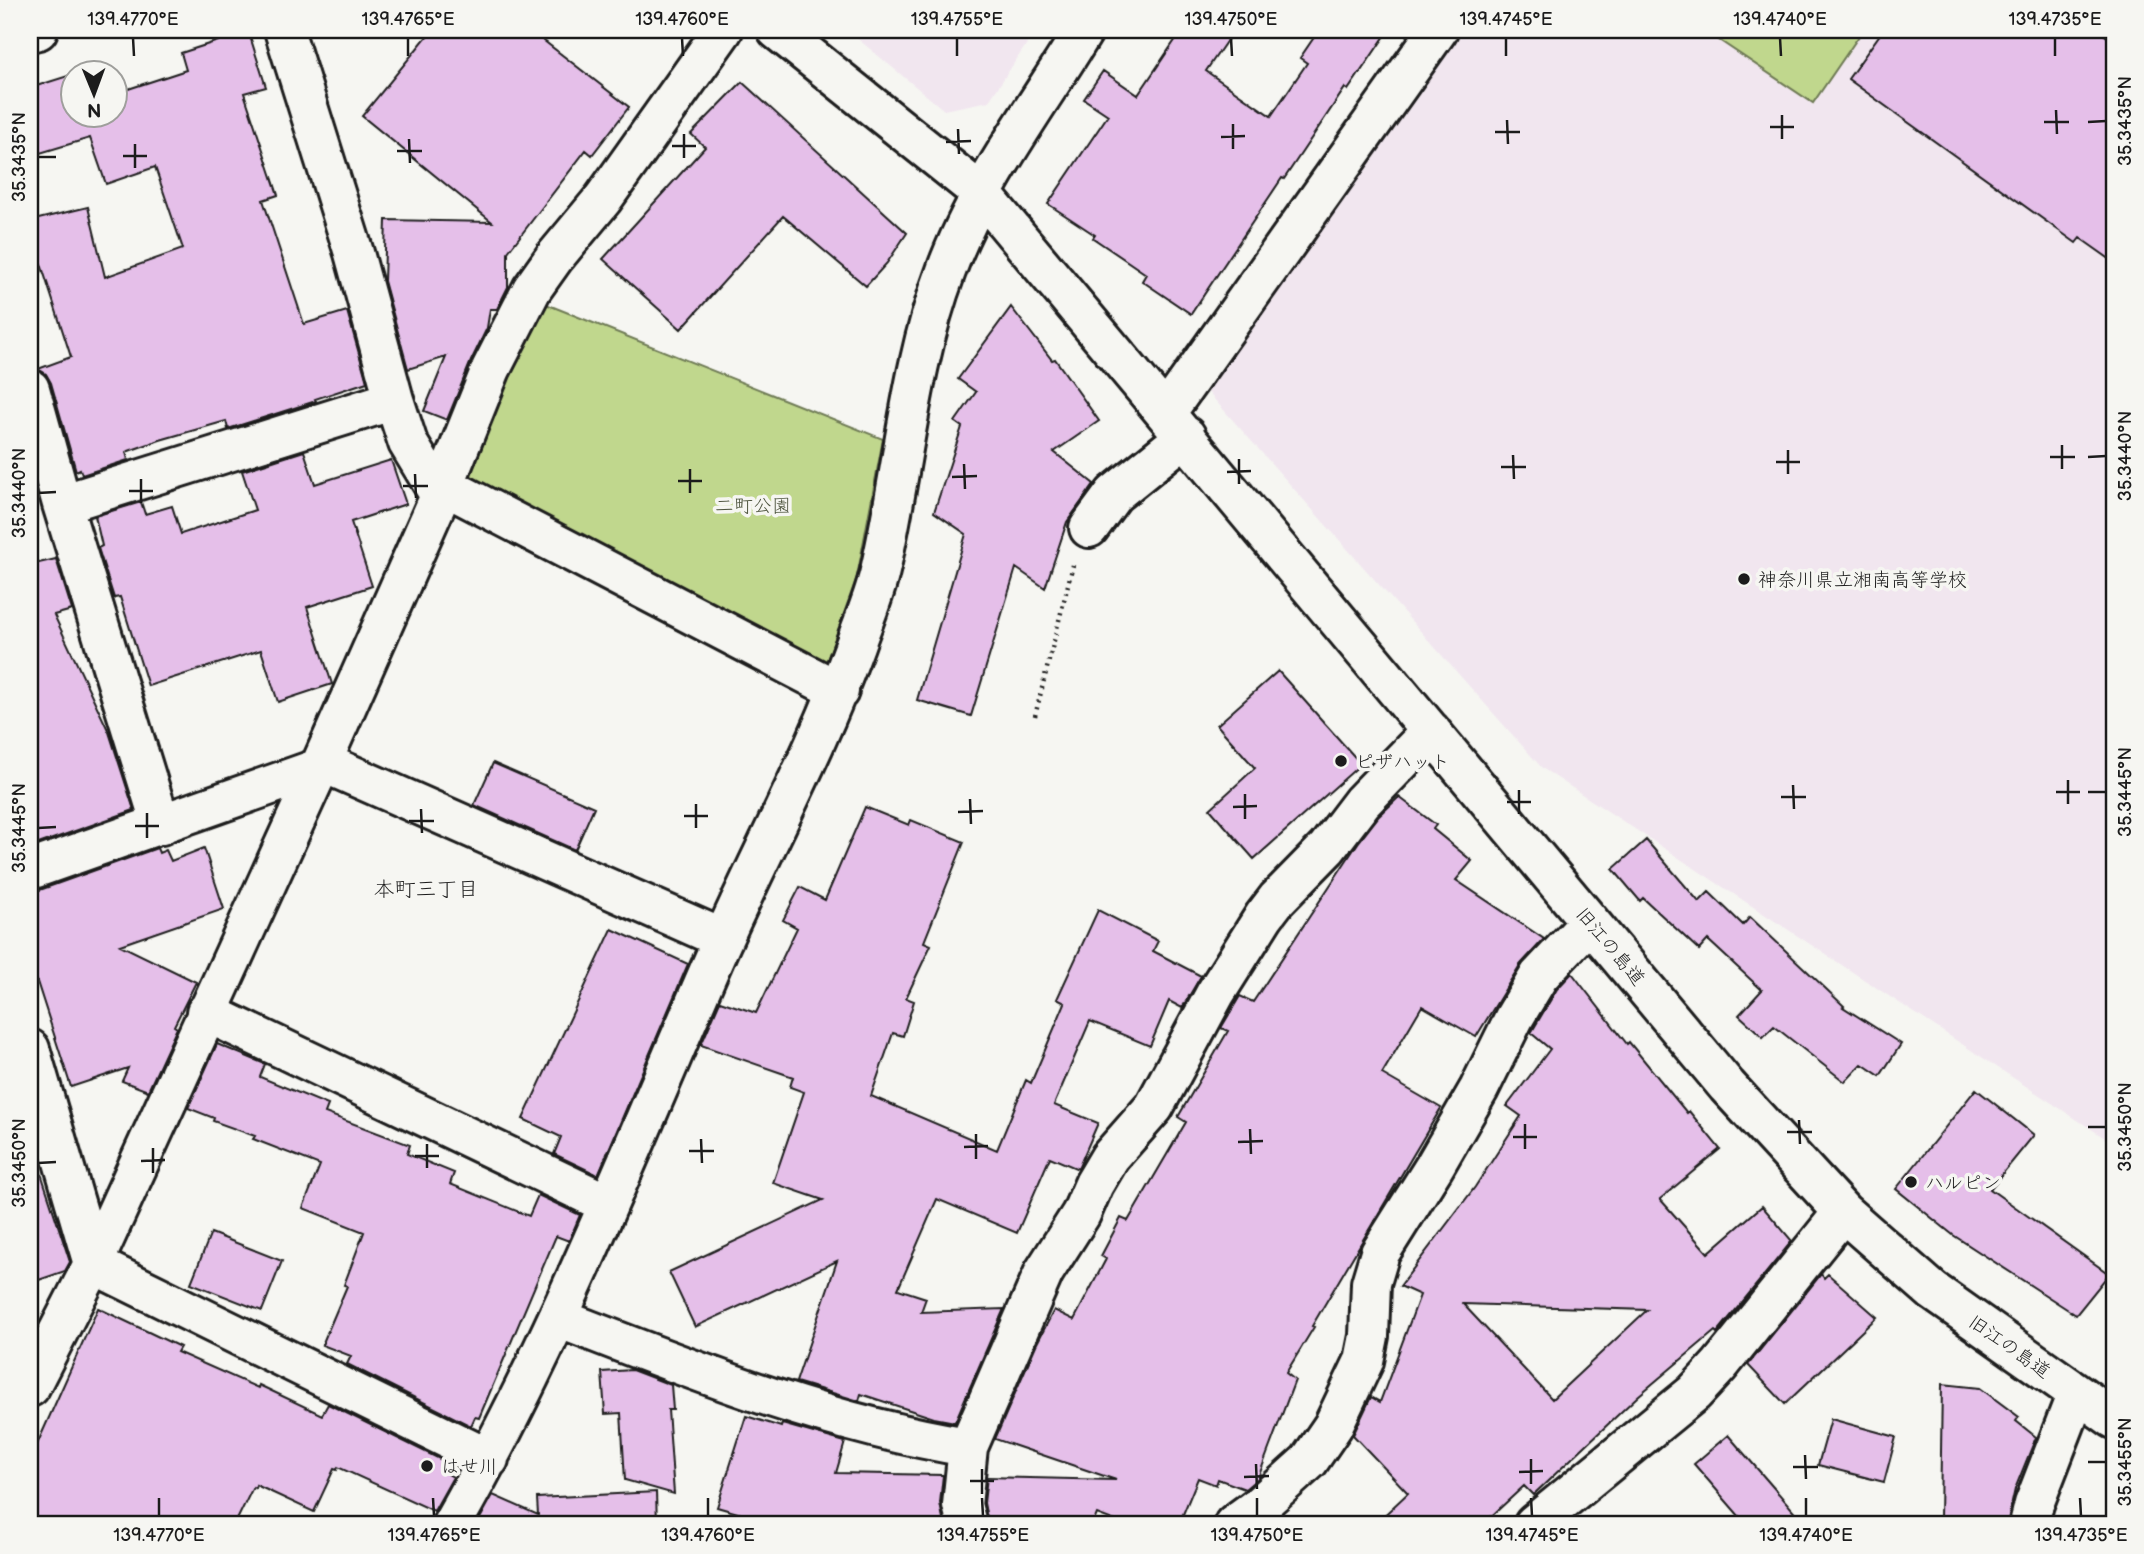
<svg xmlns="http://www.w3.org/2000/svg" width="2144" height="1554" font-family="'Balsamiq Sans','Klee One',sans-serif">
	<rect width="100%" height="100%" fill="#f6f6f2"/>
	<filter id="ink" filterUnits="userSpaceOnUse"><feTurbulence type="fractalNoise" baseFrequency=".0143" numOctaves="2"/><feDisplacementMap in="SourceGraphic" scale="14" xChannelSelector="R" yChannelSelector="G"/><feConvolveMatrix kernelMatrix="1 2 1 2 8 2 1 2 1" color-interpolation-filters="sRGB"/></filter>
	<g filter="url(#ink)">
		<path fill="#f1e6ef" d="M847 30H1036L989 101 944 110Z
			M1442 30H2114V1144L1542 768 1206 390 1204 371Z"/>
		<path fill="#c0d78d" stroke="#6e7a54" stroke-width="2" d="M1704 30H1863L1813 103Z
			M541 302 883 439 857 577 825 666 463 478Z"/>
		<path fill="#e5bfe9" stroke="#1c1c1c" stroke-width="2" fill-rule="evenodd" d="M214 30H248L266 87 244 93 278 195 263 200 304 324 347 311 367 382 315 399 316 401 228 429 226 421 160 440 126 452 128 460 82 475 80 469 76 471 51 383 46 374 38 369 71 357 41 264 30 267V221L88 207 105 277 183 249 155 167 106 184 90 138 30 156V88L74 74V116H116V93L186 70 181 53 218 41Z
			M432 30H530L629 107 592 155 586 150 508 252V287L497 309H490L487 328 471 361 447 420 424 411 446 357 408 369 384 281 386 220 492 222 362 116Z
			M1182 30H1234L1206 71 1271 116 1307 63 1300 58 1319 30H1389L1348 90 1345 88 1284 179 1282 178 1191 314 1142 281 1146 274 1093 238 1095 235 1048 204 1108 115 1084 99 1103 71 1138 95Z
			M1883 30H2098L2114 42V262L2080 238 2076 243 1848 79Z
			M742 82 907 233 887 263 866 286 783 216 681 329 603 259 705 147 691 134Z
			M1011 307 1052 360 1055 359 1099 421 1054 452 1094 484 1067 522 1045 588 1016 568 971 716 917 700 966 534 934 512 962 427 955 422 976 392 958 379Z
			M304 451 315 484 391 460 406 504 351 522 372 586 307 607 332 684 278 702 261 650 148 686 120 597 114 598 98 548 102 546 95 516 141 502 145 514 172 506 181 534 255 510 242 471Z
			M56 559 72 610 54 615 109 732 134 810 30 847V565Z
			M1278 671 1361 764 1254 859 1210 809 1255 768 1217 725Z
			M493 763 594 807 575 850 474 805Z
			M1399 797 1436 825 1433 829 1472 861 1456 880 1544 939 1520 965 1476 1037 1422 1006 1382 1074 1441 1108 1312 1326 1314 1327 1286 1373 1295 1380 1258 1478 1245 1489 1218 1479 1216 1485 1198 1478 1179 1524H1123L1097 1514 1093 1524H988L984 1503 987 1477 1116 1480 995 1439 1036 1345 1054 1310 1074 1320 1106 1259 1101 1256 1121 1218 1128 1221 1186 1122 1178 1117 1228 1031 1221 1028 1240 996 1253 1002 1358 843 1379 816Z
			M865 807 909 825 911 820 964 842 924 942 931 945 906 998 914 1001 903 1036 893 1033 871 1096 997 1150 1026 1080 1031 1083 1065 1003 1057 999 1098 910 1158 941 1153 951 1201 976 1182 1008 1169 1001 1150 1046 1090 1021 1054 1105 1098 1123 1078 1169 1050 1157 1017 1233 937 1199 898 1289 926 1298 921 1312 1004 1309 955 1422 934 1418 861 1394 859 1401 796 1382 837 1261 695 1327 669 1272 823 1200 773 1183 804 1092 790 1087 793 1077 701 1045 720 1001 756 1013 797 928 783 920 800 887 825 900Z
			M1646 840 1699 902 1709 892 1743 925 1750 917 1844 1006 1843 1007 1901 1044 1880 1076 1862 1064 1845 1082 1774 1026 1763 1037 1739 1015 1762 990 1708 940 1699 950 1643 898 1640 901 1613 869Z
			M157 848 159 853 166 850 171 861 204 848 224 909 120 945 196 982 174 1026 177 1028 148 1091 122 1081 128 1068 71 1087 30 960V891H37Z
			M612 929 688 964 598 1175 554 1154 561 1137 523 1119Z
			M1572 973 1627 1044 1629 1042 1687 1113 1689 1111 1720 1149 1660 1199 1708 1253 1762 1206 1792 1241 1717 1333 1715 1331 1638 1396 1533 1495 1524 1486 1483 1524H1375L1408 1493 1353 1435 1371 1397 1380 1402 1420 1295 1400 1286 1475 1187 1521 1116 1507 1106 1550 1049 1531 1033 1557 989ZM1463 1304 1647 1310 1552 1399Z
			M217 1044 265 1064 260 1077 328 1105 325 1113 410 1145 407 1154 454 1173 450 1184 529 1216 538 1195 580 1215 569 1241 556 1236 479 1418 475 1417 471 1426 347 1364 351 1356 322 1345 347 1286 344 1285 364 1232 303 1208 320 1165 253 1139 255 1136 213 1121 214 1118 188 1108Z
			M1976 1089 2034 1135 1990 1189 2109 1274 2076 1315 1953 1235 1896 1189Z
			M35 1155 70 1262 65 1271 30 1283V1156Z
			M211 1233 282 1261 262 1311 191 1283Z
			M1821 1274 1824 1278 1828 1274 1877 1317 1785 1404 1748 1365Z
			M98 1308 180 1347 177 1352 258 1388 259 1385 322 1415 328 1404 452 1465 448 1474 453 1477 434 1511 338 1467 337 1470 334 1469 314 1512 256 1485 255 1488 253 1487 235 1524H30V1460Z
			M632 1370 671 1385 673 1410H668L674 1494 625 1480 621 1413 605 1414 602 1372Z
			M1942 1384 1980 1388 2019 1417 2016 1421 2036 1437 2015 1489 2008 1520 1940 1519Z
			M746 1416 781 1427 782 1424 845 1442 836 1473 943 1475 940 1503 944 1524H776L717 1507Z
			M1831 1419 1896 1437 1884 1482 1818 1465Z
			M1728 1435 1805 1524H1746L1694 1464Z
			M656 1492 657 1524H477L493 1495 538 1515 537 1498Z"/>
		<g fill="none" stroke-linecap="round" stroke-linejoin="round">
			<defs>
				<path id="minor" d="M284 30 354 253 394 400 408 443 440 496
					M777 30 982 194 1727 1086 1843 1212 1933 1291 2114 1419
					M30 32 38 30
					M30 389 62 504 161 825
					M1166 413 1438 30
					M445 486 839 691
					M62 504 394 400
					M1089 528 1114 494 1186 436
					M322 762 723 939
					M30 870 319 768
					M206 1012 608 1204
					M30 1049 93 1264 489 1459
					M558 1318C692 1370 825 1424 968 1447
					M30 1387 93 1264 322 762 440 496 491 369 532 289 554 258 603 199 723 30
					M452 1524C555 1344 631 1149 714 959 760 854 816 753 855 645 863 622 873 599 879 575 903 475 909 369 946 271 977 186 1037 107 1084 30
					M967 1524 962 1505 968 1447 1044 1272 1081 1214 1094 1184 1110 1157 1154 1107 1215 994 1264 916 1277 899 1327 848 1362 802 1431 731
					M1234 1524 1260 1505 1309 1461 1333 1426 1364 1361 1369 1336 1371 1283 1380 1253 1434 1167 1479 1089 1514 1018 1539 976 1590 922
					M1534 1524 1694 1393 1720 1365 1843 1212
					M2029 1524 2034 1504 2077 1393"/>
			</defs>
			<use href="#minor" stroke="#1c1c1c" stroke-width="44"/>
			<path stroke="#1c1c1c" stroke-width="4.5" stroke-dasharray="2 5" stroke-linecap="butt" d="M1035 716 1073 565"/>
			<use href="#minor" stroke="#f6f6f2" stroke-width="38"/>
		</g>
	</g>
	<path fill="none" stroke="#1c1c1c" stroke-width="2.5" d="M133 38 134 56M408 38V56M682 38 683 56M957 38V56M1231 38 1232 56M1506 38V56M1780 38 1781 56M2055 38V56M2056 110 2057 134M1782 115V139M1507 120 1508 144M2044 122H2069M2088 122 2106 121M1233 124V149M1770 127H1794M958 129 959 154M1495 132H1520M684 134V158M1221 137 1245 136M409 139 410 163M946 142 971 141M135 144V168M672 146H696M397 151H422M123 156H147M38 157H56M2062 445V469M1788 450V474M1513 455 1514 479M2050 457H2075M2088 457 2106 456M1239 459V484M1776 462H1800M964 464 965 489M1501 467H1526M690 469V493M1227 472 1251 471M415 474 416 498M952 477 977 476M141 479V503M678 481H702M403 486H428M129 491H153M38 493 56 492M2068 780V804M1793 785 1794 809M1519 790V814M2056 792H2080M2088 792H2106M1245 794V819M1781 797H1806M970 799 971 824M1507 802H1531M696 804V828M1233 807 1257 806M421 809 422 833M958 812 983 811M147 813V838M684 816H708M409 821H434M135 826H159M38 828 56 827M1799 1120 1800 1144M1525 1124V1149M2088 1127H2106M1250 1129 1251 1154M1787 1132H1812M976 1134V1159M1513 1137H1537M701 1139 702 1163M1238 1142 1263 1141M427 1144V1168M964 1147 988 1146M153 1148V1173M689 1151H714M415 1156H439M141 1161 165 1160M38 1163 56 1162M1805 1455 1806 1479M1531 1459V1484M2088 1462H2106M1256 1464 1257 1489M1793 1467H1818M982 1469V1494M1519 1472 1543 1471M1244 1477 1269 1476M970 1481H994M159 1498V1516M433 1498 434 1516M708 1498V1516M982 1498 983 1516M1257 1498V1516M1531 1498 1532 1516M1806 1498V1516M2080 1498 2081 1516"/>
	<g fill="#1c1c1c" stroke="#f6f6f2" stroke-width="2.5">
		<circle cx="1744" cy="579" r="7"/>
		<circle cx="1341" cy="761" r="7"/>
		<circle cx="1911" cy="1182" r="7"/>
		<circle cx="427" cy="1466" r="7"/>
	</g>
	<g text-anchor="middle" stroke-width="7" stroke-linejoin="round" paint-order="stroke">
		<g font-size="19" fill="#4d543e" stroke="#f6f6f2">
			<text x="753" y="512">二町公園</text>
		</g>
		<g font-size="19" fill="#1c1c1c" stroke="#f6f6f2" text-anchor="start">
			<text x="1758" y="586">神奈川県立湘南高等学校</text>
			<text x="1355" y="768">ピザハット</text>
			<text x="1925" y="1189">ハルピン</text>
			<text x="441" y="1473">はせ川</text>
		</g>
		<g font-size="19" fill="#1c1c1c" stroke="#f6f6f2">
			<text transform="translate(1611 946) rotate(50)" y="7">旧江の島道</text>
			<text transform="translate(2010 1346) rotate(35)" y="7">旧江の島道</text>
		</g>
		<g font-size="21" fill="#1c1c1c" stroke="#f6f6f2">
			<text x="426" y="896">本町三丁目</text>
		</g>
	</g>
	<rect width="2144" height="1554" fill="none" stroke="#f6f6f2" stroke-width="77"/>
	<g transform="translate(94 94) rotate(179)"><circle r="33" fill="#f6f6f2" stroke="#9f9f9c" stroke-width="2"/>
	<path d="M0-5L12 26L0 18L-12 26Z" fill="#1c1c1c"/>
	<text y="-10" font-size="19" font-weight="bold" text-anchor="middle" fill="#1c1c1c">N</text>
	</g>
	<rect x="38" y="38" width="2068" height="1478" fill="none" stroke="#1c1c1c" stroke-width="2.5"/>
	<g font-size="18" text-anchor="middle" fill="#1c1c1c">
		<text x="133" y="25">139.4770°E</text>
		<text x="408" y="25">139.4765°E</text>
		<text x="682" y="25">139.4760°E</text>
		<text x="957" y="25">139.4755°E</text>
		<text x="1231" y="25">139.4750°E</text>
		<text x="1506" y="25">139.4745°E</text>
		<text x="1780" y="25">139.4740°E</text>
		<text x="2055" y="25">139.4735°E</text>
		<text transform="translate(2125 121) rotate(-90)" y="6">35.3435°N</text>
		<text transform="translate(19 157) rotate(-90)" y="6">35.3435°N</text>
		<text transform="translate(2125 456) rotate(-90)" y="6">35.3440°N</text>
		<text transform="translate(19 493) rotate(-90)" y="6">35.3440°N</text>
		<text transform="translate(2125 792) rotate(-90)" y="6">35.3445°N</text>
		<text transform="translate(19 828) rotate(-90)" y="6">35.3445°N</text>
		<text transform="translate(2125 1127) rotate(-90)" y="6">35.3450°N</text>
		<text transform="translate(19 1163) rotate(-90)" y="6">35.3450°N</text>
		<text transform="translate(2125 1462) rotate(-90)" y="6">35.3455°N</text>
		<text x="159" y="1541">139.4770°E</text>
		<text x="434" y="1541">139.4765°E</text>
		<text x="708" y="1541">139.4760°E</text>
		<text x="983" y="1541">139.4755°E</text>
		<text x="1257" y="1541">139.4750°E</text>
		<text x="1532" y="1541">139.4745°E</text>
		<text x="1806" y="1541">139.4740°E</text>
		<text x="2081" y="1541">139.4735°E</text>
	</g>
</svg>
